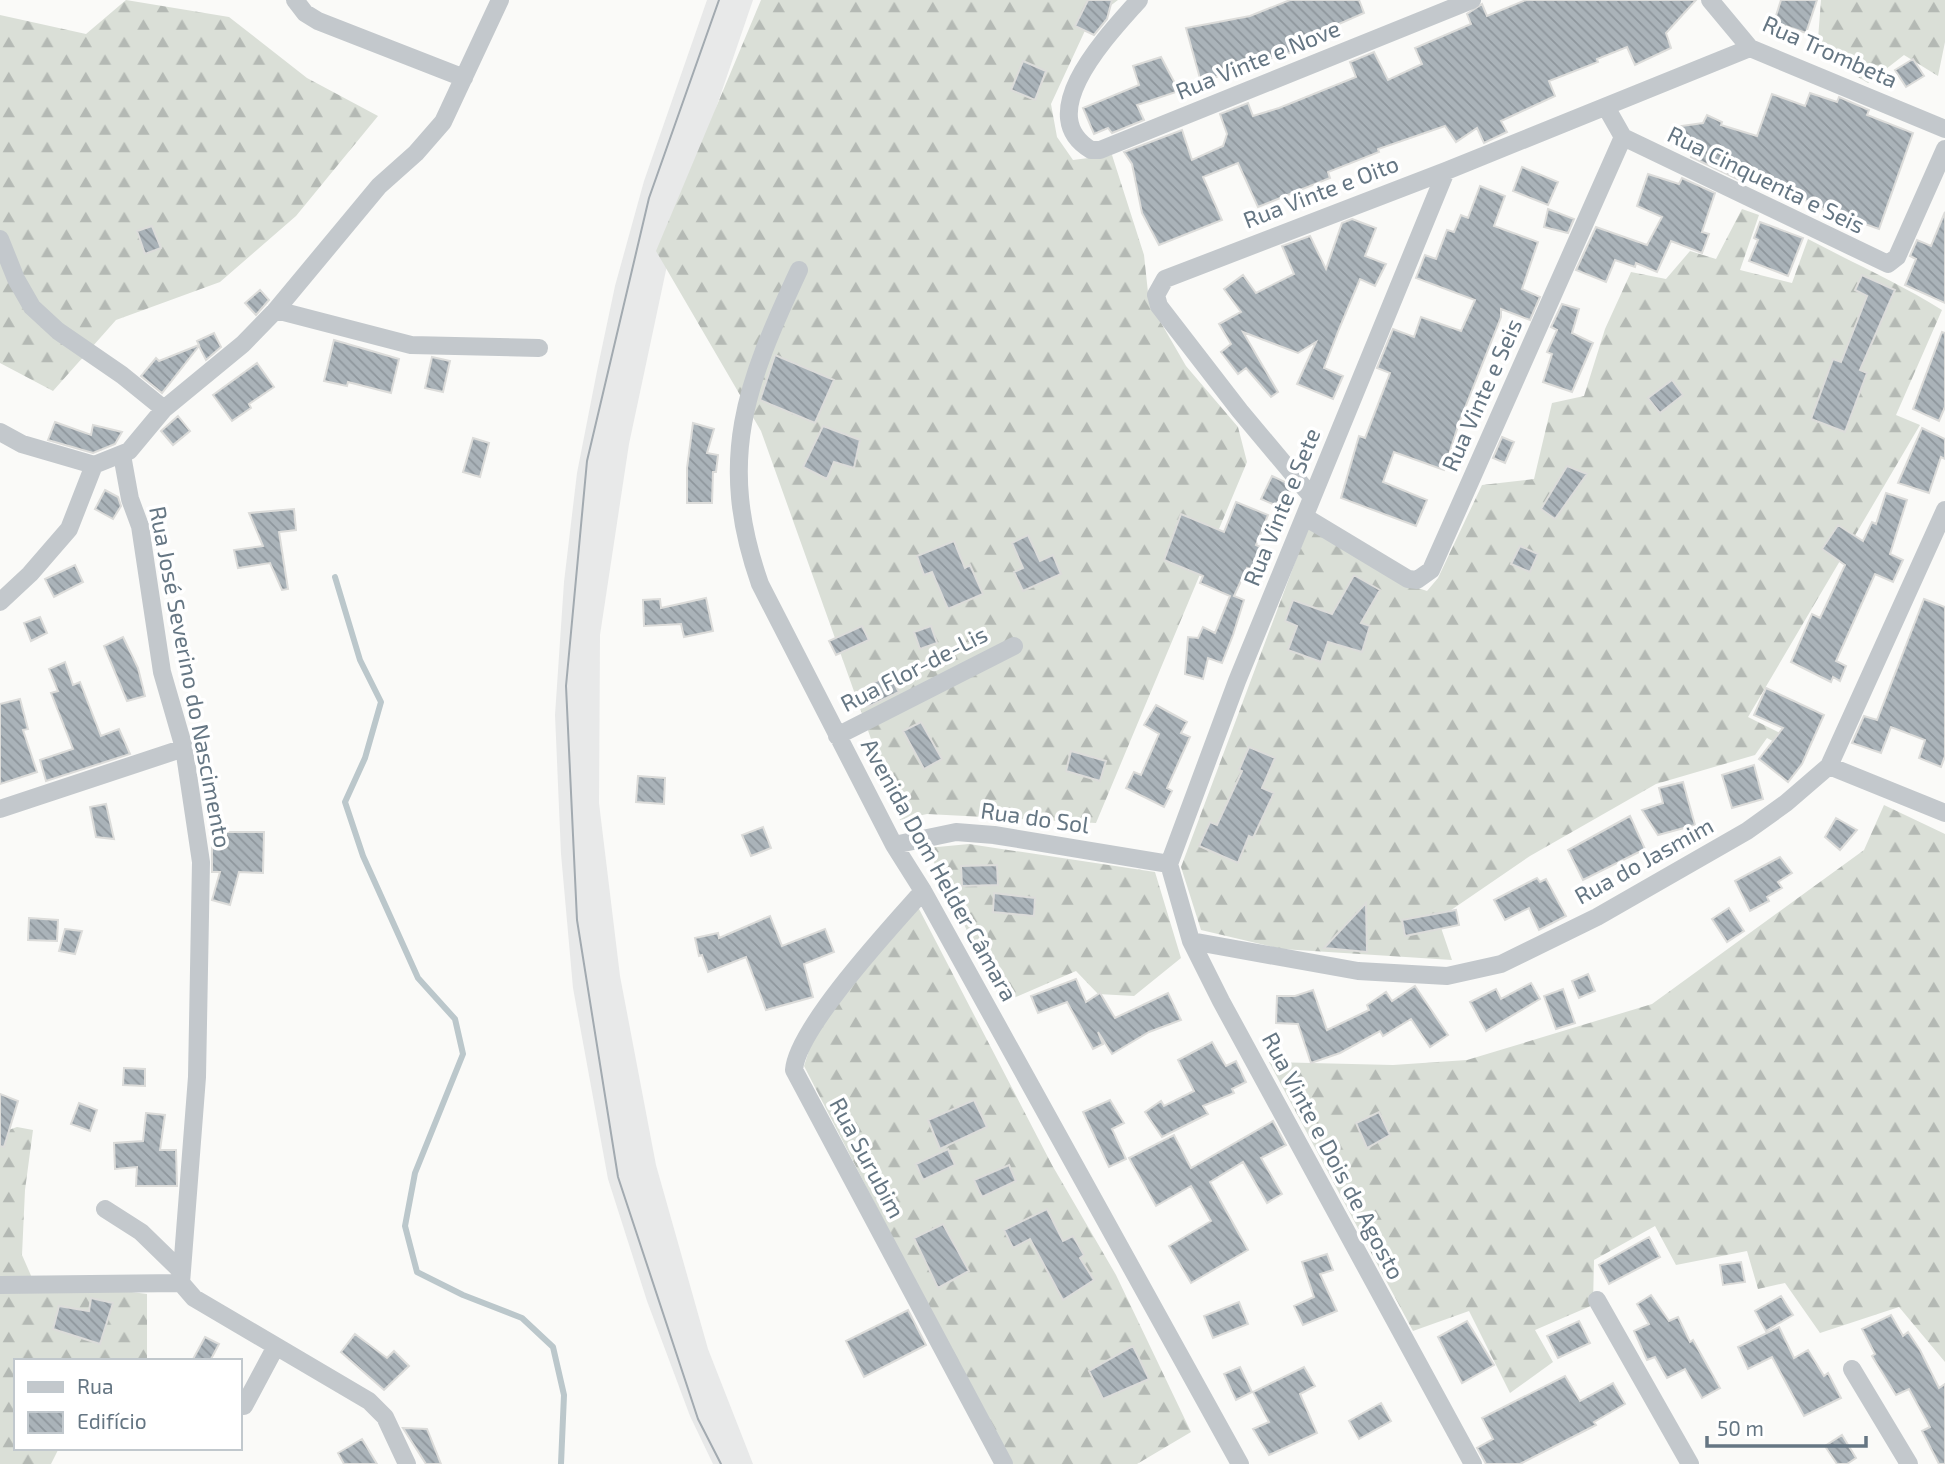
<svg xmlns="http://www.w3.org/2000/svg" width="1945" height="1464" font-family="'Exo 2',sans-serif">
	<defs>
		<pattern id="forest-firs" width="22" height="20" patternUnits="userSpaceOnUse" patternTransform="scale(1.75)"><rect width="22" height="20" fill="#dadfd7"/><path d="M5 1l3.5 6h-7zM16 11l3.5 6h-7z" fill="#b4b9b4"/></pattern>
		<pattern id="building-back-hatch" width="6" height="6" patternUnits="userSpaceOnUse" patternTransform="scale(1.75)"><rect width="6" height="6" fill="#aab3b9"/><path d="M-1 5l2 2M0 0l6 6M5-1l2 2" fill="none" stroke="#8e969c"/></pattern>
	</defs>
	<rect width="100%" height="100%" fill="#fafaf8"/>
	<path fill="#e8e9e9" d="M707 0H753L675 228 629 444 600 635 599 803 620 976 656 1165 708 1349 753 1464H713L690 1416 647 1301 608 1179 573 988 561 854 555 715 564 582 577 473 597 371 615 286 644 181Z"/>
	<path fill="url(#forest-firs)" d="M126 0 229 17 307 78 378 116 296 216 220 282 116 320 53 391 0 363V15L86 34Z
		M761 0H1118L1089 22 1051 104 1057 137 1073 160 1112 155 1144 255 1149 302 1186 366 1238 427 1247 462 1096 823 927 814 900 820 761 431 656 251Z
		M1821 0H1945V42L1938 76 1904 55 1868 83 1817 52Z
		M1742 209 1759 215 1740 270 1792 283 1808 239C1853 263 1899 283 1942 310L1896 415 1920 425 1748 717 1784 735V747L1767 738 1755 755 1656 784 1530 856 1438 919 1452 960 1282 949 1201 930 1181 867 1309 525 1409 585 1427 591 1438 578 1482 485 1534 479 1552 403 1584 396 1605 329 1631 272 1666 279 1690 251 1716 259Z
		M1884 805 1945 834V1362L1899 1307 1820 1333 1785 1283 1758 1289 1747 1251 1676 1265 1655 1226 1594 1260 1593 1305 1535 1330 1553 1362 1510 1393 1469 1311 1413 1331 1269 1062 1393 1065 1467 1060 1652 1004 1864 850Z
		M969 844 1155 872 1181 958 1134 996 1098 994 1076 971 1002 1003 927 848Z
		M918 907 1052 1165 1116 1275 1191 1432 1137 1464H1009L804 1066 818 1022Z
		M17 1127 33 1130 25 1190 22 1255 36 1287H93L147 1294V1361H16V1448H59L51 1464H0V1133Z"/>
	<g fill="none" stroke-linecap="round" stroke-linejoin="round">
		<path stroke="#bbc7cb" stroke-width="6" d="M335 577 360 660 381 702 365 758 345 802 363 856 418 978 455 1019 463 1054 415 1173 405 1226 417 1272 463 1295 522 1318 553 1347 564 1395 561 1464"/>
	</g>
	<path fill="url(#building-back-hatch)" stroke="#dcdcda" stroke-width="2" d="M1088 0H1112L1107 19 1094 35 1075 26Z
		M1290 0H1359L1364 13 1291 45 1293 52 1237 67 1238 70 1201 82 1186 28 1250 16Z
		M1526 0H1696L1666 33 1671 48 1635 65 1627 47 1597 59 1598 62 1549 81 1555 96 1501 121 1507 132 1484 143 1477 128 1456 142 1445 126 1378 149 1379 152 1328 172 1330 178 1258 207 1238 163 1203 177 1222 220 1159 245 1142 213 1132 164 1124 152 1182 130 1192 160 1223 146 1227 134 1220 114 1248 103 1253 116 1279 108 1356 77 1350 62 1374 52 1388 80 1422 64 1415 48 1471 24 1467 14 1482 4 1487 16Z
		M1781 0H1817L1806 33 1774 22Z
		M1161 57 1179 91 1137 105 1144 120 1112 133 1108 128 1094 134 1083 108 1139 85 1133 66Z
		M1913 59 1924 76 1906 87 1895 70Z
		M1023 61 1046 71 1035 100 1011 90Z
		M1810 93 1837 102 1839 97 1869 110 1867 115 1913 133 1879 229 1825 210 1774 184 1746 176 1744 182 1691 157 1693 152 1677 144 1674 127 1703 123 1707 115 1722 122 1721 125 1757 136 1772 94 1805 106Z
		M1522 167 1558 182 1548 205 1513 191Z
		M1648 174 1679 184 1682 178 1715 193 1702 232 1709 234 1702 253 1671 241 1657 272 1636 263 1635 267 1615 260 1606 282 1576 270 1596 227 1647 245 1662 217 1637 206Z
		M1480 186 1505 196 1494 226 1538 242 1522 289 1540 297 1530 320 1501 309V317L1459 423 1444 470 1394 452 1383 482 1427 500 1416 526 1341 498 1359 436 1365 438 1390 373 1377 368 1393 329 1414 337 1421 317 1461 331 1475 300 1416 278 1425 255 1436 259 1447 230 1454 232 1461 215 1468 218Z
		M1548 209 1574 219 1568 233 1544 227Z
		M1945 212V303L1905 285 1916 259 1910 256 1917 240 1931 246Z
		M1352 219 1376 228 1365 256 1386 264 1375 286 1360 279 1339 329 1324 368 1343 376 1333 399 1297 384 1316 342 1298 353 1243 332 1278 392 1271 397 1246 368 1238 374 1221 352 1231 344 1219 324 1241 312 1224 289 1243 275 1256 293 1294 274 1282 246 1310 236 1326 269 1342 223Z
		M1760 222 1803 238 1788 276 1749 261 1758 240 1754 238Z
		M152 226 161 248 145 254 137 231Z
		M1862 275 1895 290 1860 370 1867 373 1845 432 1811 419 1833 359 1841 362 1867 296 1855 290Z
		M260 290 269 300 256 315 245 303Z
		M1562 304 1579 309 1572 333 1593 343 1572 392 1543 382 1552 354 1547 352 1557 330 1551 327Z
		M1942 332 1945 333V407L1939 421 1913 409Z
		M214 333 221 347 206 360 199 346 162 393 141 376 156 358 159 361 199 345 197 341Z
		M334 340 399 359 391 393 348 382 347 386 324 381Z
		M775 355 834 380 815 423 760 400Z
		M432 357 450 361 443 392 425 388Z
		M257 363 274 387 249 404 251 408 232 421 213 395Z
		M1672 380 1683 395 1660 413 1648 398Z
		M178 416 190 431 173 445 161 431Z
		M55 422 91 435 93 425 122 432 115 444 93 453 48 440Z
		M693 423 714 429 707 453 718 455 716 472H713L712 503H687V468Z
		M823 426 860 440 854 468 834 462 827 479 803 467Z
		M1922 428 1945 439V459L1941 457 1929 493 1898 483Z
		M1502 437 1514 442 1505 463 1493 458Z
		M473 438 489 443 480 477 463 472Z
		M1567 466 1587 474 1555 519 1541 509Z
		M1272 476 1285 482 1291 489 1282 508 1261 499Z
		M105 490 118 497 121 506 113 519 95 509Z
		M1886 493 1907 500 1890 554 1903 560 1893 582 1875 574 1836 661 1846 666 1840 681 1833 677 1831 682 1791 662 1812 614 1820 618 1845 565 1822 549 1838 525 1863 541 1872 522 1876 524Z
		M1236 502 1268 515 1256 545 1269 551 1260 573 1247 568 1234 596 1244 600 1233 635 1222 663 1208 658 1203 679 1185 674 1188 637 1198 638 1203 627 1215 633 1230 596 1200 583 1203 576 1164 560 1181 514 1224 532Z
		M294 509 296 530 279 532 288 589 282 590 270 563 238 568 234 550 263 546 249 513Z
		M1028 535 1040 561 1053 555 1061 574 1023 591 1014 572 1023 568 1012 543Z
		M954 541 965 568 970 565 983 594 948 609 932 572 924 575 917 556Z
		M1520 546 1538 554 1530 572 1511 564Z
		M75 565 83 582 54 597 45 579Z
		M1354 575 1380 590 1361 623 1370 626 1362 652 1328 642 1321 662 1288 650 1297 626 1285 621 1293 600 1332 614Z
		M706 598 713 631 684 637 681 624 644 626 643 600 660 599 661 608Z
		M1924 599 1945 607V756L1941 767 1919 758 1925 740 1891 727 1881 753 1852 743 1864 716 1877 720Z
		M40 617 47 633 31 641 24 623Z
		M862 626 869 640 836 655 829 641Z
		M931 626 937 643 920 649 914 632Z
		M123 637 138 668 145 696 127 701 104 646Z
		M65 662 73 685 80 682 101 736 119 729 130 754 46 781 40 760 73 749 51 693 58 691 49 669Z
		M889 674 899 692 868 707 859 691Z
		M1766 688 1824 715 1802 764 1788 782 1759 759 1783 728 1754 715Z
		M20 699 28 729 23 730 37 772 0 784V704Z
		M1156 705 1187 722 1181 733 1190 737 1167 788 1172 791 1164 807 1126 788 1134 772 1141 775 1159 734 1144 725Z
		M921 722 942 759 924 769 903 731Z
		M1249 747 1275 758 1262 788 1274 793 1253 838 1249 836 1238 863 1199 846 1210 822 1217 825 1242 771 1239 770Z
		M1071 751 1106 761 1100 781 1066 771Z
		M1754 765 1763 799 1732 808 1722 775Z
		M638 776 665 778 664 804 636 802Z
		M1683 782 1695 825 1658 835 1642 810 1663 803 1659 788Z
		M106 804 114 839 96 837 90 807Z
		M1630 816 1645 849 1583 880 1568 850Z
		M1836 818 1857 830 1840 850 1825 837Z
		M763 827 771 848 751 856 742 835Z
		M212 832H264L263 873 239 872 230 905 212 900 220 872H212Z
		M1780 857 1792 873 1778 882 1782 888 1767 897 1769 901 1750 911 1735 881Z
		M997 865 998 885 962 886 961 866Z
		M1537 878 1540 882 1546 879 1566 916 1539 930 1529 908 1505 920 1494 900Z
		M994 893 1035 898 1034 916 993 912Z
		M1366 903 1367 952 1324 948Z
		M1729 908 1744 931 1727 942 1712 919Z
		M1456 910 1459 925 1405 936 1402 920Z
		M770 916 782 946 825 929 834 952 804 964 813 997 766 1010 746 957 708 972 702 955 699 956 695 938 718 933 719 938Z
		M29 918 58 920 57 941 28 940Z
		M65 929 82 931 75 954 59 951Z
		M1588 974 1595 991 1579 998 1572 981Z
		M1076 979 1086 1002 1100 993 1115 1018 1168 993 1181 1020 1149 1032 1112 1054 1098 1032 1103 1044 1093 1049 1067 1002 1038 1013 1031 996Z
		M1531 983 1540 999 1486 1031 1470 1002 1496 989 1501 999Z
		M1415 986 1448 1035 1430 1047 1411 1019 1383 1036 1380 1031 1340 1053 1311 1063 1298 1024 1276 1023 1277 996H1295L1313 990 1327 1030 1369 1010 1367 1005 1386 992 1392 1001Z
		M1563 989 1575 1023 1556 1029 1544 996Z
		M1212 1042 1226 1066 1236 1061 1246 1082 1232 1089 1234 1093 1203 1106 1208 1114 1162 1137 1145 1112 1161 1101 1164 1106 1194 1091 1178 1060Z
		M124 1068 145 1069V1086L123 1085Z
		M0 1094 18 1101 4 1147 0 1146Z
		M974 1100 987 1127 940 1149 928 1120Z
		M1110 1100 1124 1123 1112 1129 1126 1159 1109 1167 1083 1112Z
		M79 1103 97 1110 90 1131 71 1124Z
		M1379 1112 1390 1135 1367 1148 1356 1123Z
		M146 1113 165 1115 160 1150H176L177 1186H136L137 1167 115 1169 114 1143 143 1141Z
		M1273 1121 1286 1145 1261 1158 1282 1194 1267 1203 1243 1162 1210 1182 1248 1250 1191 1283 1169 1246 1211 1221 1191 1186 1156 1206 1129 1158 1174 1135 1191 1168Z
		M948 1149 955 1165 923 1180 916 1164Z
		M1009 1165 1016 1181 982 1197 974 1180Z
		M1047 1209 1063 1241 1073 1236 1084 1255 1080 1258 1094 1280 1063 1300 1030 1239 1013 1248 1004 1230Z
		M943 1224 969 1271 938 1288 914 1238Z
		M1649 1237 1660 1257 1609 1284 1599 1265Z
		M1327 1254 1333 1270 1320 1274 1337 1311 1303 1325 1294 1306 1314 1297 1302 1262Z
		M1741 1262 1745 1282 1723 1285 1720 1265Z
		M1651 1295 1669 1321 1678 1317 1690 1342 1693 1340 1720 1388 1702 1398 1685 1369 1667 1378 1655 1357 1647 1360 1634 1331 1649 1324 1637 1304Z
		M1781 1296 1793 1315 1766 1331 1755 1311Z
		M91 1298 113 1303 100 1344 53 1329 59 1306 89 1311Z
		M1239 1302 1248 1324 1213 1338 1204 1316Z
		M908 1310 926 1345 864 1377 846 1341Z
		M1891 1315 1903 1336 1908 1332 1920 1350 1939 1388 1945 1384V1464H1939L1922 1431 1930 1427 1909 1389 1896 1395 1872 1356 1875 1354 1862 1329Z
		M1467 1321 1494 1365 1462 1383 1438 1337Z
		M1579 1321 1590 1343 1558 1358 1547 1336Z
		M1779 1327 1794 1358 1808 1350 1824 1376 1828 1373 1841 1398 1804 1416 1772 1357 1748 1369 1738 1347Z
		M355 1334 387 1358 394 1351 409 1366 384 1390 341 1352Z
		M205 1337 219 1344 210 1361H192Z
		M1133 1346 1149 1379 1103 1399 1089 1371Z
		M1240 1367 1252 1392 1236 1400 1224 1374Z
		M1304 1367 1315 1386 1300 1394 1317 1433 1269 1455 1253 1429 1269 1422 1253 1392Z
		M1565 1376 1580 1401 1613 1383 1625 1404 1594 1422 1596 1425 1520 1464H1486L1477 1448 1493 1439 1482 1418Z
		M1381 1403 1391 1421 1359 1439 1349 1421Z
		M403 1428 427 1429 441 1464H426Z
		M1842 1435 1856 1458 1847 1464H1837L1825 1446Z
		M362 1439 377 1464H344L338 1453Z"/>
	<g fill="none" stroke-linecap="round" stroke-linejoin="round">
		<path stroke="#c3c8cc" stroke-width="18" d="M295 0 305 13 318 21 464 78
			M1139 0C1111 32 1030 114 1091 150H1100L1472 0
			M1710 0 1750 48 1945 129
			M1623 137 1888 264 1897 257 1945 149
			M0 239 16 279 32 307 58 331 122 375 164 409
			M799 270C746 384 716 459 760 584L894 845 923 891 1240 1464
			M276 310 411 345 539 348
			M0 432 22 444 94 465 129 451 164 409 243 344 276 310 379 186 416 153 443 122 500 0
			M122 455 130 499 140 526 162 672 184 748 201 862 197 1077 181 1283 194 1298 369 1401 385 1417 407 1464
			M1312 497 1240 411 1159 306 1156 295 1165 279 1446 171 1750 48
			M1305 517 1408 579 1417 580 1431 570 1623 137 1606 107
			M0 602 30 574 69 529 94 465
			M837 736 1014 646
			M1829 766 1945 813
			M0 809 184 748
			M894 845 956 832 994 835 1169 864
			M1169 864 1237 681 1446 171
			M1169 864 1191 941 1221 1001 1473 1464
			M923 891C892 926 797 1028 794 1070L1004 1464
			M1191 941 1358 971 1447 976 1501 964 1597 917 1747 831 1786 803 1829 766 1945 510
			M105 1209 141 1232 180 1270
			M0 1285 181 1283
			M1597 1300 1690 1464
			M1852 1369 1909 1464
			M244 1406 275 1348"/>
		<path stroke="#a2aab0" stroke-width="2" d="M719 0 649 198 587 461 566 686 577 920 618 1177 698 1419 721 1464"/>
	</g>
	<g text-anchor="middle" stroke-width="7" stroke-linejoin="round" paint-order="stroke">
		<g font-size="23" fill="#657683" stroke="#fff">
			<text transform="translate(1830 52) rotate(24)" y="8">Rua Trombeta</text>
			<text transform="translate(1258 60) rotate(-22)" y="8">Rua Vinte e Nove</text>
			<text transform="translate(1766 180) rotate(26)" y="8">Rua Cinquenta e Seis</text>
			<text transform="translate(1321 192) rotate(-21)" y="8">Rua Vinte e Oito</text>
			<text transform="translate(1482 395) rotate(-66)" y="8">Rua Vinte e Seis</text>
			<text transform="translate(1282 507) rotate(-68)" y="8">Rua Vinte e Sete</text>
			<text transform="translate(914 669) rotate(-27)" y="8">Rua Flor-de-Lis</text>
			<text transform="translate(190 677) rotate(79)" y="8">Rua José Severino do Nascimento</text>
			<text transform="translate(1035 818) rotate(8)" y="8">Rua do Sol</text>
			<text transform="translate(1644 861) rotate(-29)" y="8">Rua do Jasmim</text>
			<text transform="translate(939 870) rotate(61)" y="8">Avenida Dom Helder Câmara</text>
			<text transform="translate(1333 1156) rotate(62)" y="8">Rua Vinte e Dois de Agosto</text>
			<text transform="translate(867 1158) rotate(62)" y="8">Rua Surubim</text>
		</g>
	</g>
	<rect x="14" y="1359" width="228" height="91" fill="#ffffff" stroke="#c1c8cd" stroke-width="2"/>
	<rect x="28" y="1382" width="35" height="10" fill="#c3c8cc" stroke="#c1c8cd" stroke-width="2"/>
	<text x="77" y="1394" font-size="21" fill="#657683">Rua</text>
	<rect x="28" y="1412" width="35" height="21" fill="url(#building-back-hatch)" stroke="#c1c8cd" stroke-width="2"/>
	<text x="77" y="1429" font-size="21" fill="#657683">Edifício</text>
	<path d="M1707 1436v10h159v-10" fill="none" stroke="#657683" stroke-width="3.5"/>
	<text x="1717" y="1436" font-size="21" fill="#657683" stroke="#ffffff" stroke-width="5" paint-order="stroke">50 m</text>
</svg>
